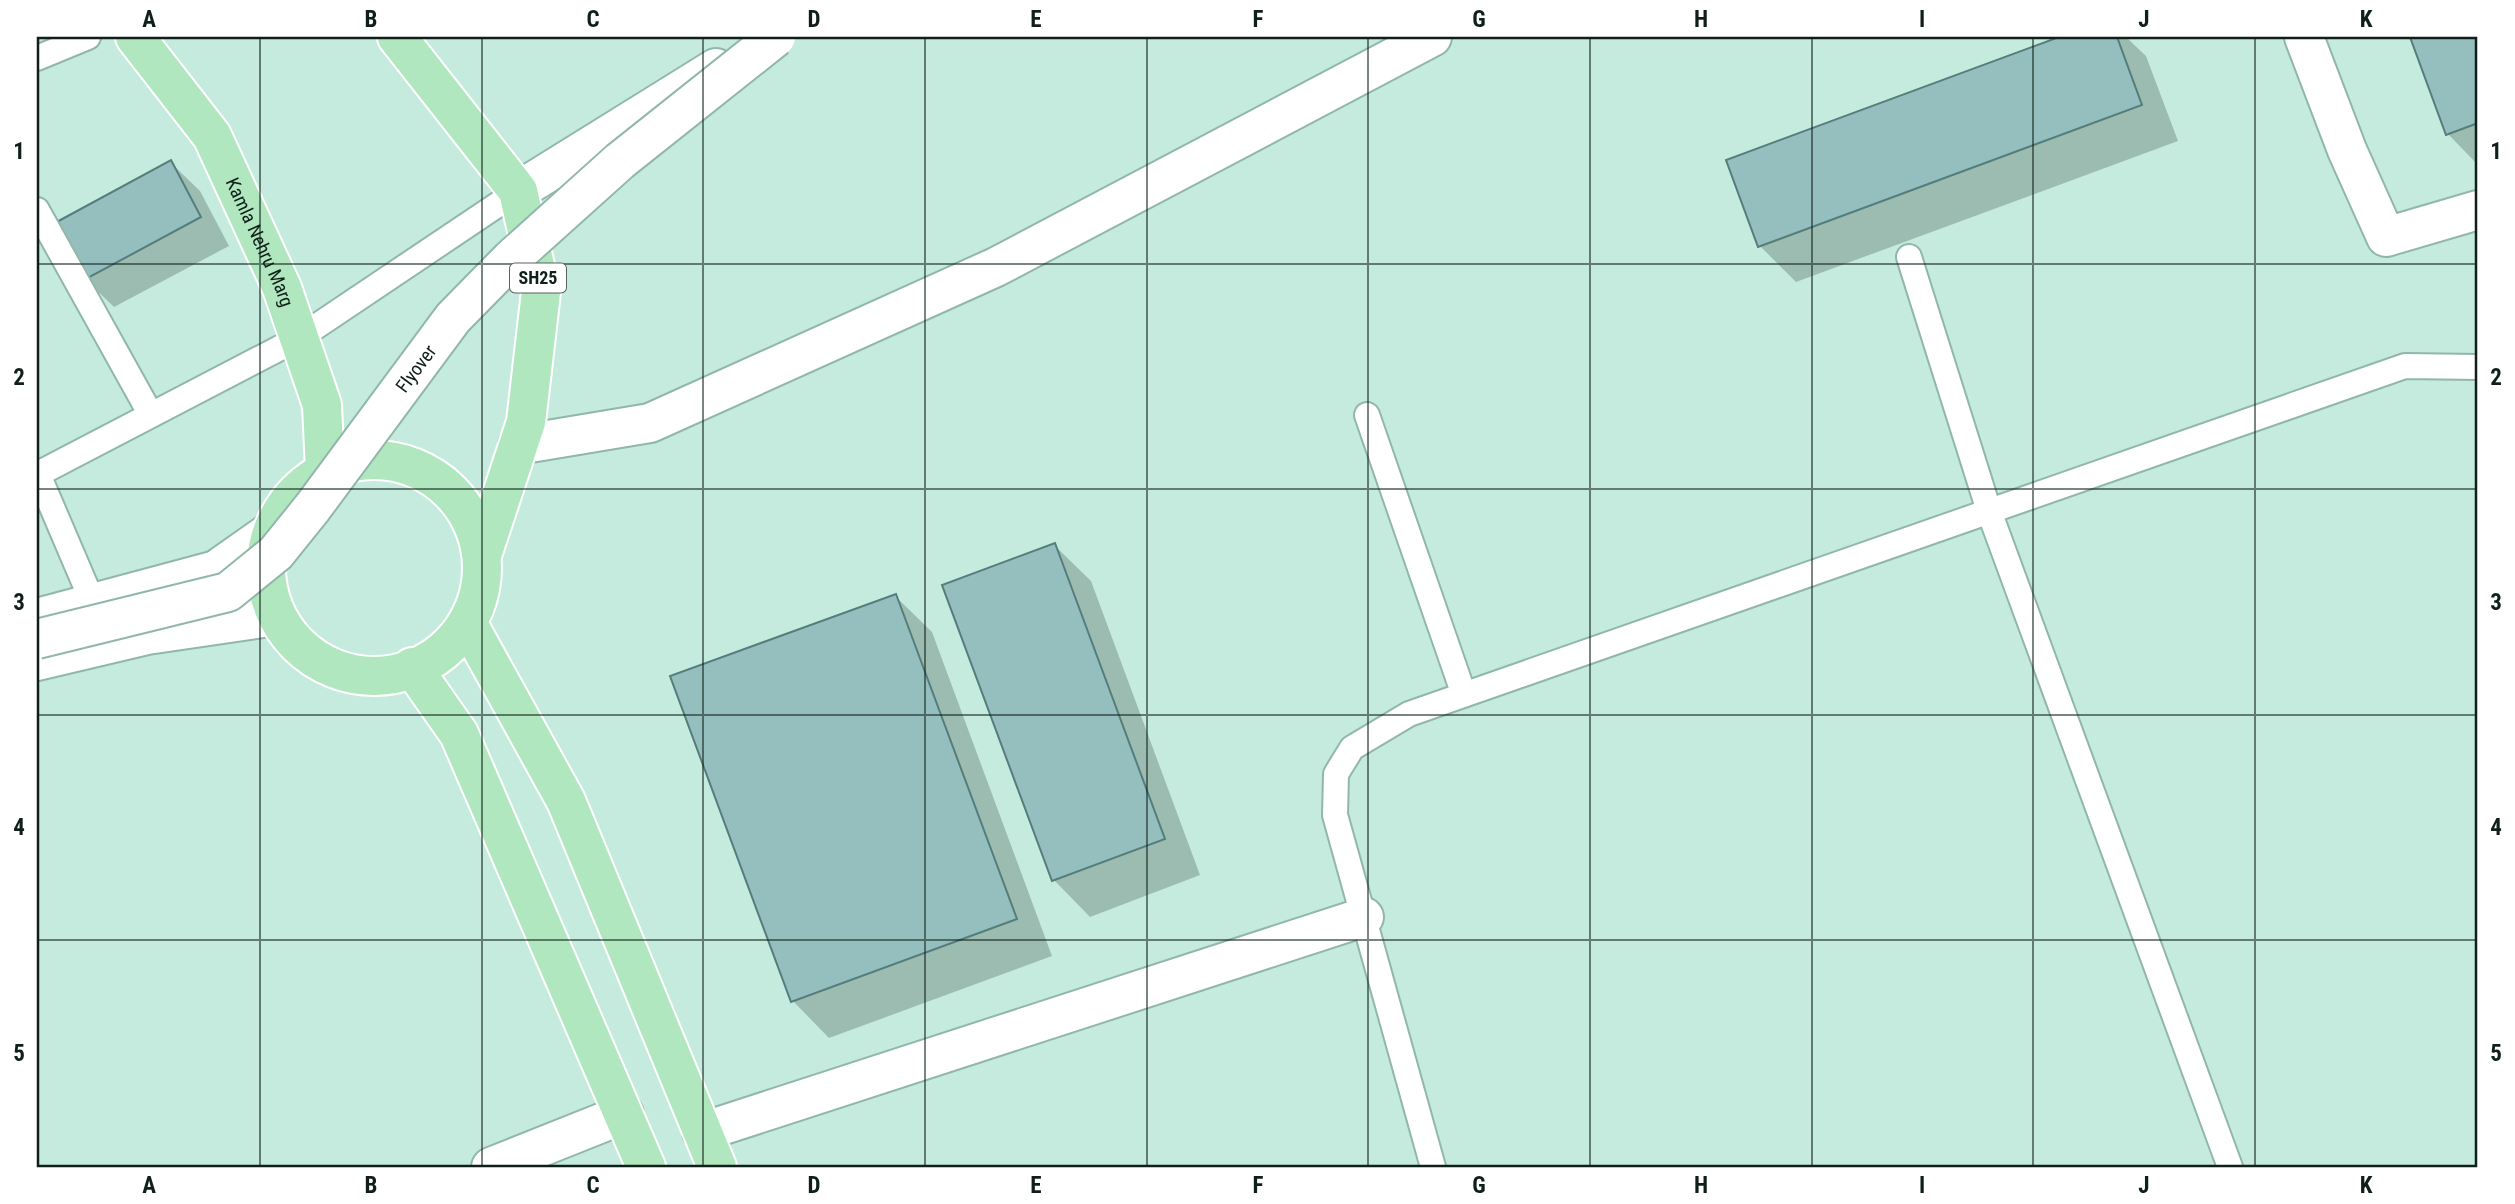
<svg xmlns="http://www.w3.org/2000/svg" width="2515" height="1204" font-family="'Roboto Condensed',sans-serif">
	<rect width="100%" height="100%" fill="#c4ebde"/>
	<path fill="#0003" d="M2064 37H2126L2146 56 2178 141 1796 282 1760 246 1728 161Z
		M2412 37H2478V165L2448 134Z
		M171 163 200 191 229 246 114 307 85 279Z
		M1054 545 1091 581 1200 875 1090 917 1054 880 944 586Z
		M895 596 932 632 1052 956 829 1038 793 1001Z"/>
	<path fill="#95bfbe" stroke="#547d7c" stroke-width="2" d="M2059 37H2117L2142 105 1758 247 1726 160Z
		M2410 37H2478V123L2446 135Z
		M171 160 201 217 84 280 53 224Z
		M1055 543 1165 839 1052 881 942 585Z
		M896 594 1017 919 791 1002 670 676Z"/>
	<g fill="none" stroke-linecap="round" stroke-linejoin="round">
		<defs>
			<path id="service" d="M37 58 88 37
				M37 210 151 415
				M1909 257 1989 511 2230 1167
				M1367 415 1464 695
				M37 472 93 603
				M38 474 299 338 518 191
				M1433 1167 1335 815 1336 774 1352 748 1409 714 2405 366 2478 367"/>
			<path id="minor" d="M2304 37 2347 150 2386 237 2478 210
				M518 445 650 423 996 267 1432 37
				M702 1132 1364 917
				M491 1167 624 1114"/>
			<path id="tertiary" d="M518 191 716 68"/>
			<path id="secondary" d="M37 618 216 570 270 532
				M37 661 147 635 276 616"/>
			<g id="primary">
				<path id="s1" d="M135 37 212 136 282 288 322 405 325 470"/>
				<path d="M397 37 518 191 541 292 526 422 482 555"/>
				<circle cx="374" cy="568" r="108"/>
				<path d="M468 624 566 801 717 1167"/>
				<path d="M412 667 459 734 646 1167"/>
			</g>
		</defs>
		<use href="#service" stroke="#91b7aa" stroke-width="28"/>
		<use href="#minor" stroke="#91b7aa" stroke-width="42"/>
		<use href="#tertiary" stroke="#91b7aa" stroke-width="42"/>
		<use href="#secondary" stroke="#91b7aa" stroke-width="42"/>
		<use href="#primary" stroke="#fff" stroke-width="42"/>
		<use href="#service" stroke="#fff" stroke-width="24"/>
		<use href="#minor" stroke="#fff" stroke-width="38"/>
		<use href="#tertiary" stroke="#fff" stroke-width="38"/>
		<use href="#secondary" stroke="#fff" stroke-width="38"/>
		<use href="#primary" stroke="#b0e7be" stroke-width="38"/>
		<defs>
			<g id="secondary-bridge">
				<path id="s2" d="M37 639 228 592 276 553 313 507 453 318 511 259 620 161 776 37"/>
			</g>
		</defs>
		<use href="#secondary-bridge" stroke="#91b7aa" stroke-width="42" stroke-linecap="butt"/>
		<use href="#secondary-bridge" stroke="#fff" stroke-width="38"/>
	</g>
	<path fill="none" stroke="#101f1a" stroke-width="2" stroke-opacity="0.55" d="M260 37V1167M482 37V1167M703 37V1167M925 37V1167M1147 37V1167M1368 37V1167M1590 37V1167M1812 37V1167M2033 37V1167M2255 37V1167M37 264H2478M37 489H2478M37 715H2478M37 940H2478"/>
	<g text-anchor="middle" stroke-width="5" stroke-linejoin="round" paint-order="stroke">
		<rect fill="#fff" stroke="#58625f" stroke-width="2" x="510" y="263.5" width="56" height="29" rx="5"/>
		<g font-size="18" font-weight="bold" fill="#101f1a">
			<text x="538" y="284">SH25</text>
		</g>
		<g font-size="19" fill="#101f1a" stroke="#fff">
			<text dy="7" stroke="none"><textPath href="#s1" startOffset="242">Kamla Nehru Marg</textPath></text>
			<text dy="7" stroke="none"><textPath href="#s2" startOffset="490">Flyover</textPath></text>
		</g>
	</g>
	<rect width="2515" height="1204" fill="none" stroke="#ffffff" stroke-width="77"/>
	<rect x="38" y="38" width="2438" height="1128" fill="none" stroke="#101f1a" stroke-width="2.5"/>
	<g font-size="23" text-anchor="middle" font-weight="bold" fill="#101f1a">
		<text x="149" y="27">A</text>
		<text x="371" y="27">B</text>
		<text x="593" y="27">C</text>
		<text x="814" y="27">D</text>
		<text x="1036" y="27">E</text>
		<text x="1258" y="27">F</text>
		<text x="1479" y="27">G</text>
		<text x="1701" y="27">H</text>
		<text x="1922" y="27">I</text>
		<text x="2144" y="27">J</text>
		<text x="2366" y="27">K</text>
		<text x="19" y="159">1</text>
		<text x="2496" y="159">1</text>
		<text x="19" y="385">2</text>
		<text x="2496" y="385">2</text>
		<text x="19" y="610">3</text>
		<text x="2496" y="610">3</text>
		<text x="19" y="835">4</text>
		<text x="2496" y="835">4</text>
		<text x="19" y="1061">5</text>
		<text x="2496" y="1061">5</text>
		<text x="149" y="1193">A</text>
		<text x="371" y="1193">B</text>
		<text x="593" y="1193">C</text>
		<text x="814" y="1193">D</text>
		<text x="1036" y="1193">E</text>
		<text x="1258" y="1193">F</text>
		<text x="1479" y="1193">G</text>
		<text x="1701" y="1193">H</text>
		<text x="1922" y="1193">I</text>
		<text x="2144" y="1193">J</text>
		<text x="2366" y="1193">K</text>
	</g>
</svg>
